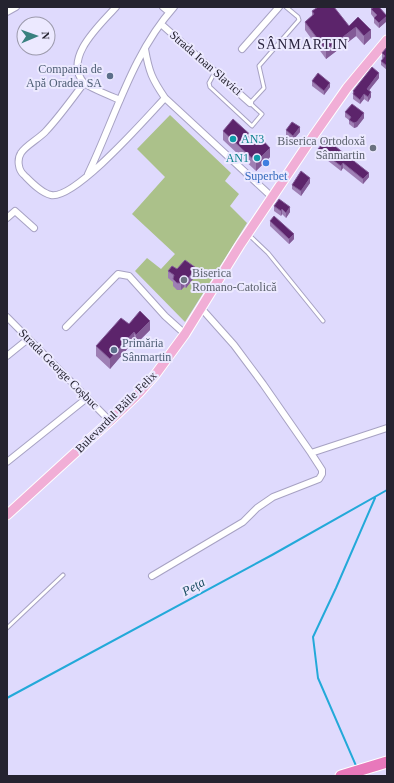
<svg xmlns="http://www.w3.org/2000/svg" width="394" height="783" font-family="'Times New Roman',serif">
	<rect width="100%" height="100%" fill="#dfdafd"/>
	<path fill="#abc18a" d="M170 115 231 173 225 181 239 194 230 206 247 223 185 322 135 271 147 258 161 269 175 254 132 214 165 177 137 149Z"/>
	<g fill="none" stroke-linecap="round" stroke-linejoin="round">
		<path stroke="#23a9d9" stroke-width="2" d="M7 698 272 555 387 490
			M357 768 318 678 313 637 336 588 375 498"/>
		<defs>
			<path id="lane" d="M215 72 209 83 210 87 252 126 262 114 250 103 264 88 259 66 299 20 298 17 286 7
				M249 235 268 253 323 321
				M7 628 63 575"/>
			<path id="street" d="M116 7C101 24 62 58 84 83 88 87 113 97 120 100
				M163 7 169 12
				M7 12 16 7
				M161 24 250 103
				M145 49C149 72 152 79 165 98L272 197
				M242 49 279 7
				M84 83C72 99 60 116 46 131 40 138 25 146 21 153 17 159 18 170 24 175 31 182 41 193 51 195 75 200 147 117 165 98
				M88 174C115 118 132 54 174 7
				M7 218 15 211 34 228
				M7 317 110 421
				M66 327 118 274 129 276 165 316 185 334
				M7 356 28 339
				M311 453 387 428
				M7 462 87 398
				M152 576 243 522 257 508 273 497 319 479 322 474V470L311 453 263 384 234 345 201 308"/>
			<path id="primary" d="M7 515 110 421 139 393 155 375 185 334 240 245 314 135 347 88 387 40"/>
			<path id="highway" d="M341 776 387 762"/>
		</defs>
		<use href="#lane" stroke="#a7a2c3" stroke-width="5"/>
		<use href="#street" stroke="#a7a2c3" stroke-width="8"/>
		<use href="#primary" stroke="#fff" stroke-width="11"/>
		<use href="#highway" stroke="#fff" stroke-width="13"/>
		<use href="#lane" stroke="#fff" stroke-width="3"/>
		<use href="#street" stroke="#fff" stroke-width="6"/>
		<use href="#primary" stroke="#f1aed6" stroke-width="9"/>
		<use href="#highway" stroke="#e878bb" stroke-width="11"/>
	</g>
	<path fill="#9e7fb4" d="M371 9 387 21 379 28 374 23V18L371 14Z
		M312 11 349 26 358 17 371 38 364 45 356 36 326 59 305 30V22L312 16Z
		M387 47V70L381 65V61L383 59 382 58V53Z
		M379 78 369 90 371 97 368 102 364 99 360 104 353 99V91Z
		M312 81 330 87 324 95 312 86Z
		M345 112 364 118 357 127 354 128 349 124V120L345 117Z
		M286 130 300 132 293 140 286 135Z
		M223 131 255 139 270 157 256 171 223 140Z
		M318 149 369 177 363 184 343 168 341 171 318 153Z
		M310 183 301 196 292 189V185Z
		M274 206 290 212 286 218 282 214 281 216 274 211Z
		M270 221 294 239 289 244 270 226Z
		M177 269 196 275 186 288 184 287 181 290H177L173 286V282L168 278V271Z
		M129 324 150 330 136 344 134 341 110 369 96 356V346Z"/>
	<path fill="#835b97" d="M387 16V21L379 28V23Z
		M356 27V36L326 59V50Z
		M371 30V38L364 45V36Z
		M379 73V78L367 93V89Z
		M330 83V87L324 95V91Z
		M371 92V97L368 102V97Z
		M364 94V99L360 104V100Z
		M364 113V118L357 127 354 128V123Z
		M300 127V132L293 140V136Z
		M270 148V157L256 171V162Z
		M343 163V168L341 171V166Z
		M369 173V177L363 184V179Z
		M310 178V183L301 196V191Z
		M290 207V212L286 218V213Z
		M282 209V214L281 216V211Z
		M294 234V239L289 244V239Z
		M196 268V275L186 288V281Z
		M184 280V287L181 290V283Z
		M150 321V330L136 344V335Z
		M134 332V341L110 369V359Z"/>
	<path fill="#5c246b" stroke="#835b97" d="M318 7H334L349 26 358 17 371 30 364 36 356 27 326 50 305 22 314 14 312 11Z
		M374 7H379L387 16 379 23 374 18 377 15 371 9Z
		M387 47V66L381 61 385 56 382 53Z
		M372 67 379 73 367 89 371 92 368 97 364 94 360 100 353 94 354 92 353 91Z
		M318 73 330 83 324 91 312 81Z
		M352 104 364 113 357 122 354 123 349 120 351 117 345 112Z
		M233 119 255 139 258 135 270 148 256 162 223 131Z
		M292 122 300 127 293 136 286 130Z
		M326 139 369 173 363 179 343 163 341 166 318 149Z
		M301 171 310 178 301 191 292 185Z
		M279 199 290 207 286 213 282 209 281 211 274 206Z
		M274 216 294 234 289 239 270 221Z
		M185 260 196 268 186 281 184 280 181 283H177L173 279 174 275 168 271 172 266 177 269Z
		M140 311 150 321 136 335 134 332 110 359 96 346 121 318 129 324Z"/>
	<g fill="#5c6f8a" stroke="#ece9ff" stroke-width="1.5">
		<circle cx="110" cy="76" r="4"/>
		<circle cx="114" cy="350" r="4"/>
	</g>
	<g fill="#0f9aa8" stroke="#ece9ff" stroke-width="1.5">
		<circle cx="233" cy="139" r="4"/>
		<circle cx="257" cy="158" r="4"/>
	</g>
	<g fill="#6b7280" stroke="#ece9ff" stroke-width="1.5">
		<circle cx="373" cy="148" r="4"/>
		<circle cx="184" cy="280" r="4"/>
	</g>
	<circle fill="#3f7fe0" stroke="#ece9ff" stroke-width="1.5" cx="266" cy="163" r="4"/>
	<g text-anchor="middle" stroke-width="4" stroke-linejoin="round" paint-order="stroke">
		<g font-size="12" fill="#252330" stroke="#ece9ff">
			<text transform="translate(206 63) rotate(41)" y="4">Strada Ioan Slavici</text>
			<text transform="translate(59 369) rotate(45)" y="4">Strada George Coșbuc</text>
			<text transform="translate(116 412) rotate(-45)" y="4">Bulevardul Băile Felix</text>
		</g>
		<g font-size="12" fill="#4e5e75" stroke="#ece9ff" text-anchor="end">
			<text x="102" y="73">Compania de<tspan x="102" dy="14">Apă Oradea SA</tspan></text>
			<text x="122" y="347" text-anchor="start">Primăria<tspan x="122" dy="14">Sânmartin</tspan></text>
		</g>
		<g font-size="12" fill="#0d838f" stroke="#ece9ff" text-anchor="start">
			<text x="241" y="143">AN3</text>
			<text x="249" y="162" text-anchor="end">AN1</text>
		</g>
		<g font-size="12" fill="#5b616d" stroke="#ece9ff" text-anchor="end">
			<text x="365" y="145">Biserica Ortodoxă<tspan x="365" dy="14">Sânmartin</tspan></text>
			<text x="192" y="277" text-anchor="start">Biserica<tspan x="192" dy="14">Romano-Catolică</tspan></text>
		</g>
		<g font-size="12" fill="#366cbe" stroke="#ece9ff">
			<text x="266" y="180">Superbet</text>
		</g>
		<g font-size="13" font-style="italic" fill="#1b4d62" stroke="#ece9ff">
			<text transform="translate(193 586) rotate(-29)" y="5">Peța</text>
		</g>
		<g font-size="14" letter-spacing="1" fill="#2b2540" stroke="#ece9ff">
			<text x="303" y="49">SÂNMARTIN</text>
		</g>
	</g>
	<rect width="394" height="783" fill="none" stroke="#252330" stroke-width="16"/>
	<g transform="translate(36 36) rotate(88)"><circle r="19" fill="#ece9ff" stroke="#9c9aac"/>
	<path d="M0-3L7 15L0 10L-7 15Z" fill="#39817f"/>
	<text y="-6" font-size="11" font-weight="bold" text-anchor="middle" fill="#252330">N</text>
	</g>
</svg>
